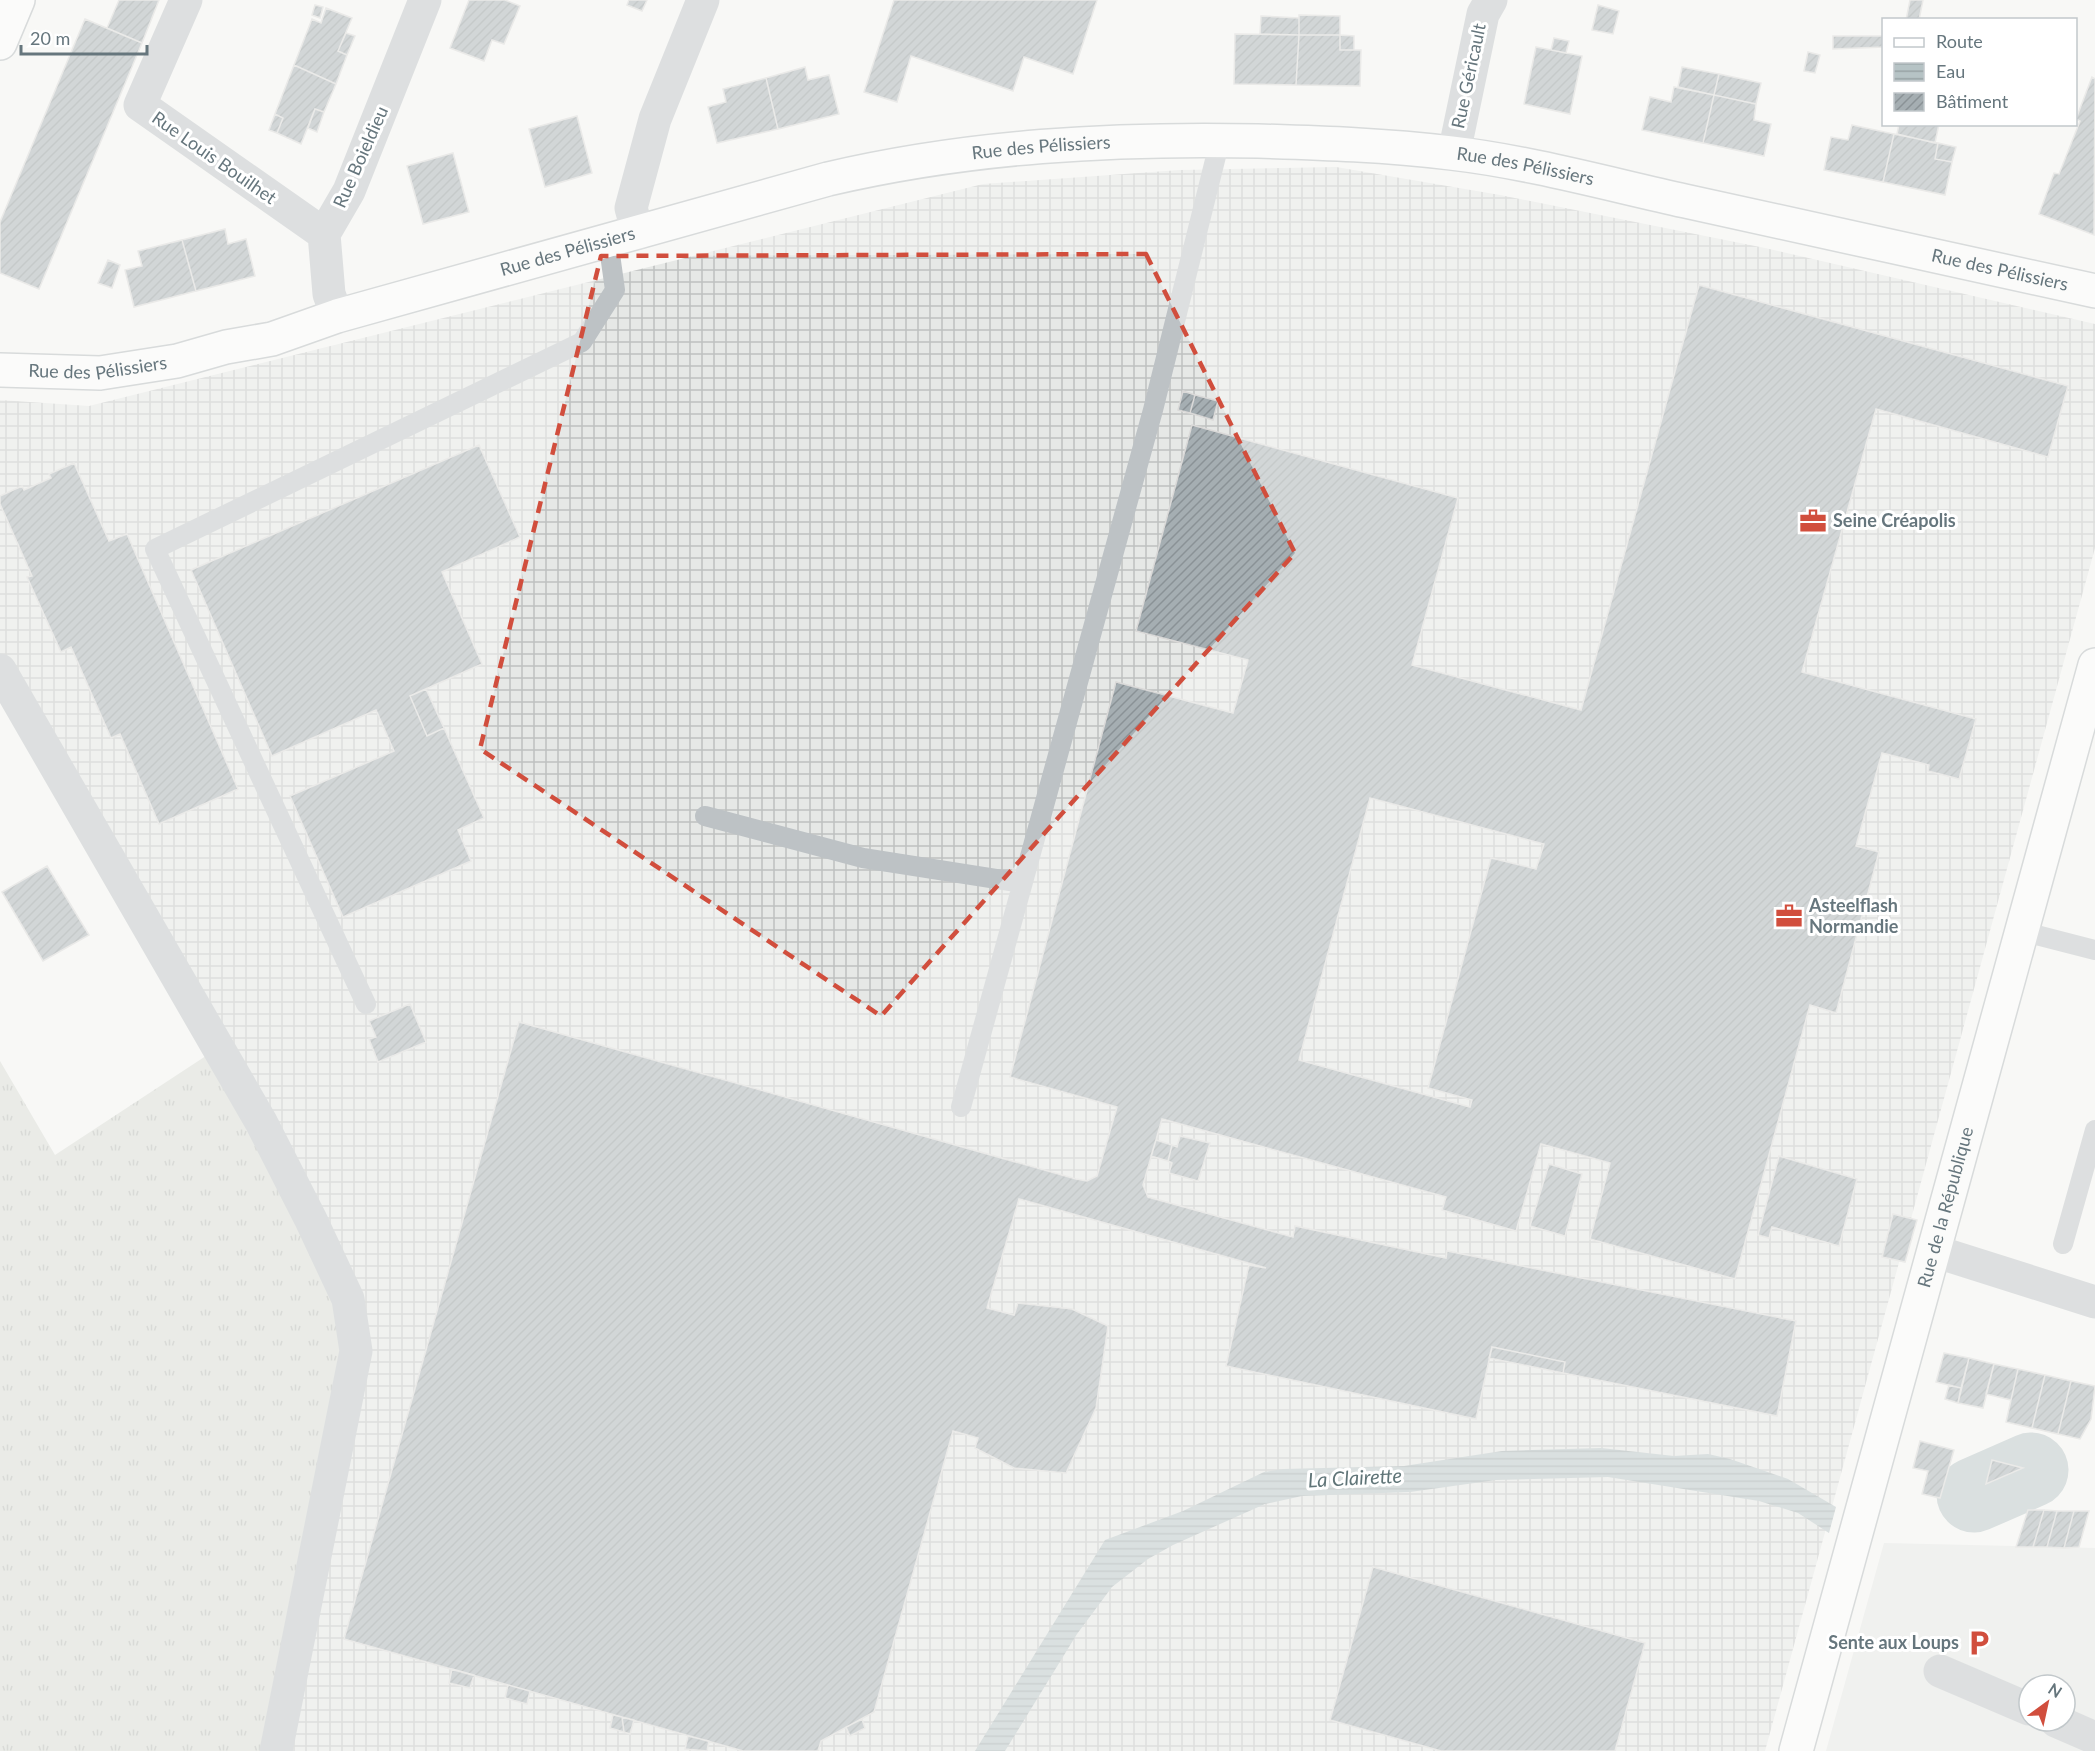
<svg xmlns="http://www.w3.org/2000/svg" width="2095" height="1751" font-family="Lato,sans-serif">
	<defs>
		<pattern id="industrial-grid" width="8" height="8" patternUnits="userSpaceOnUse" patternTransform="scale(1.5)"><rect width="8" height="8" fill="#e6e8e6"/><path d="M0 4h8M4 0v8" fill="none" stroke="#bec1c0"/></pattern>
		<pattern id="grass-tufts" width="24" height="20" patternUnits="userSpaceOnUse" patternTransform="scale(1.5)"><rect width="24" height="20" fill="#d9dcd5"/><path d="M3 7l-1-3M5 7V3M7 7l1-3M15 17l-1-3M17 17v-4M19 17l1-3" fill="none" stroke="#b4b7b2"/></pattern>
		<pattern id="water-rules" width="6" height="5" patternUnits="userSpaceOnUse" patternTransform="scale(1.5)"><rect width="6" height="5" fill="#b6c3c5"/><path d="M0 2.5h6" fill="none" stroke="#98a3a5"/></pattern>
		<pattern id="building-hatch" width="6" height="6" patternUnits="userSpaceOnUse" patternTransform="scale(1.5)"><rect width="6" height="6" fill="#a5aeb2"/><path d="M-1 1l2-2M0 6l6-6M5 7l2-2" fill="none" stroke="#8a9296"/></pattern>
	</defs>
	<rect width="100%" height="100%" fill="#f8f8f6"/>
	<path fill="#e6e8e6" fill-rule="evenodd" d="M1884 1543 2095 1548V1751H1826ZM2029 1685H2065V1721H2029Z"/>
	<path fill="url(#industrial-grid)" d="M1336 167 1500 195 1765 248 2095 324V548L1765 1751H276L348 1300 0 670V400L89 406 983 184 1180 170Z"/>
	<path fill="url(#grass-tufts)" d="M218 1048 348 1299 276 1751H0V1061L55 1155Z"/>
	<path fill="url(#water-rules)" d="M1601 1448 1674 1456 1708 1454 1730 1459 1788 1479 1836 1507 1829 1533 1798 1513 1759 1501 1608 1477 1496 1480 1410 1492 1302 1496 1265 1504 1173 1545 1148 1559 1112 1587 1077 1634 1005 1751H975L1105 1540 1183 1511 1264 1472 1284 1469 1404 1466 1502 1451Z"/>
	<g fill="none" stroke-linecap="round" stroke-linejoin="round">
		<path stroke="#b6c3c5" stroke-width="75" d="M1974 1495 2031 1470"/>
	</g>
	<path fill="url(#building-hatch)" stroke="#dad9d8" stroke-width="1.5" fill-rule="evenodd" d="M119 0H159L142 43 107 28Z
		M469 0H505L520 6 504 44 492 40 484 61 450 48Z
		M629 0H647L642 11 627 5Z
		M894 0H1097L1073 74 1024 57 1013 91 911 56 897 102 864 92Z
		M1910 0H1923L1919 20H1906Z
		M315 5 323 7 320 18 312 15Z
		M1598 5 1619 11 1613 34 1592 30Z
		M326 8 352 18 338 51 347 55 336 84 294 65 312 19 321 23Z
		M1299 15 1340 16V35H1299Z
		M1261 16 1299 18V35L1260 34Z
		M85 19 142 43 39 289 0 273V222Z
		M346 33 355 36 347 55 338 51Z
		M1235 34 1299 35 1296 85 1234 84Z
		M1299 35H1340V50H1361L1360 86 1296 85Z
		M1340 35 1354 36V50H1340Z
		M1833 36H1884V47L1833 49Z
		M1554 38 1569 41 1566 53 1551 50Z
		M1536 47 1582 56 1570 114 1524 104Z
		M1808 52 1820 55 1815 73 1804 71Z
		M294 65 336 84 324 112 315 109 301 144 277 133 283 118 275 114Z
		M805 67 808 80 829 75 839 114 778 129 766 78Z
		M1682 67 1719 74 1714 95 1678 87Z
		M1719 74 1761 83 1756 104 1714 95Z
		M2092 77 2095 79 2094 235 2039 214 2054 173 2059 174 2080 121 2076 119Z
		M766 78 778 129 717 143 708 107 726 102 723 89Z
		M1674 87 1714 95 1703 143 1642 130 1650 97 1671 102Z
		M1714 95 1756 104 1754 120 1771 124 1764 156 1703 143Z
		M315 109 324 112 317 132 308 128Z
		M275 114 283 118 277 133 269 130Z
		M577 116 592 173 545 187 529 129Z
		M1899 124H1939L1935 143 1897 134Z
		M1852 125 1894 134 1883 182 1824 170 1831 137 1848 140Z
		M1894 134 1938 143 1935 159 1952 162 1945 195 1883 182Z
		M1938 143 1956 147 1952 162 1935 159Z
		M453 153 469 212 423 224 407 166Z
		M225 229 228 244 246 239 255 276 196 291 182 240Z
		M182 240 196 291 134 307 125 270 142 266 138 251Z
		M108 260 120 265 112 288 98 283Z
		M1699 285 2068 386 2048 457 1876 409 1802 672 1976 719 1959 779 1928 771 1929 765 1882 753 1856 846 1879 852 1836 1013 1810 1005 1735 1279 1590 1239 1610 1163 1541 1144 1516 1231 1442 1210 1446 1197 1162 1119 1143 1185 1148 1197 1293 1237 1295 1226 1446 1258 1447 1251 1796 1321 1777 1416 1563 1373 1565 1362 1492 1347 1476 1419 1226 1366 1249 1265 1266 1268 1019 1199 987 1308 1014 1315 1018 1303 1072 1309 1108 1326 1096 1408 1066 1473 1014 1468 975 1448 978 1438 953 1431 874 1712 821 1741 818 1751H743L344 1639 519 1022 1076 1179 1087 1181 1097 1176 1117 1107 1010 1077 1116 682 1233 713 1248 660 1136 631 1192 425 1458 498 1412 665 1581 710ZM1370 798 1544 844 1536 869 1491 858 1428 1088 1472 1100 1470 1107 1299 1060Z
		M1183 391 1195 395 1190 413 1178 410Z
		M1195 395 1218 401 1213 420 1190 413Z
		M479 445 520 537 442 572 482 664 410 696 427 736 444 728 484 818 458 830 471 861 343 917 290 796 394 751 376 710 272 756 191 570Z
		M74 463 109 541 127 534 238 789 159 824 120 734 111 738 71 647 61 652 27 577 32 576 0 504V496L22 486 24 490 51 478 49 474Z
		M426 689 444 728 427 736 410 696Z
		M47 866 89 935 43 961 2 892Z
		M410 1004 426 1042 378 1062 369 1039 376 1037 369 1021Z
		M1180 1136 1210 1143 1198 1181 1169 1173 1172 1163 1168 1161 1172 1145 1177 1147Z
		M1156 1140 1172 1145 1168 1161 1151 1156Z
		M1779 1156 1857 1179 1839 1246 1772 1227 1769 1238 1758 1235Z
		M1549 1164 1582 1174 1565 1236 1530 1226Z
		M1893 1214 1917 1220 1905 1262 1882 1257Z
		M1492 1347 1565 1362 1563 1373 1489 1358Z
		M1944 1353 1969 1358 1961 1388 1936 1382Z
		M1969 1358 1994 1364 1983 1408 1958 1403Z
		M1994 1364 2018 1369 2011 1400 1986 1394Z
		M2018 1369 2045 1375 2032 1428 2006 1422Z
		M2045 1375 2071 1381 2058 1434 2032 1428Z
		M2071 1381 2095 1386 2091 1419 2080 1439 2058 1434Z
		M1949 1385 1961 1388 1958 1403 1945 1399Z
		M1920 1441 1954 1450 1940 1498 1922 1494 1928 1471 1913 1468Z
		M1992 1460 2023 1468 1986 1484Z
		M2028 1510H2044L2033 1547H2016Z
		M2044 1510 2057 1511 2047 1547H2033Z
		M2057 1511H2074L2064 1548 2047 1547Z
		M2074 1511H2089L2079 1547 2064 1548Z
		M1373 1567 1645 1643 1615 1751H1441L1330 1720Z
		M452 1669 474 1675 470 1688 449 1683Z
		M508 1685 530 1691 527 1704 505 1698Z
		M613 1715 622 1717 624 1732 610 1728Z
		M622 1717 634 1720 630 1734 624 1732Z
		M862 1719 865 1728 850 1736 846 1727Z
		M688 1736 709 1741 707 1751 685 1749Z"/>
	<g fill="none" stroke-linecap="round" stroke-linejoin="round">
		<defs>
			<g id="secondary">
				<path d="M0 43 18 0"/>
				<path id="s1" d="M0 370 100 373 177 361 226 347 272 339 337 316 828 179C969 146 1113 138 1258 141 1322 143 1386 145 1451 153 1529 162 1608 184 1685 201 1822 231 1958 261 2095 291"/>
				<path id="s2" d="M1796 1751 2095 665"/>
			</g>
		</defs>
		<use href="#secondary" stroke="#b2b8bb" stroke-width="36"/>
		<path stroke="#bdc2c5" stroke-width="20" d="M705 816 863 858 1022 883
			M2021 931 2095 950
			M366 1004 155 549 582 342 615 290 608 240
			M961 1107 1153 410 1220 140
			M2063 1244 2095 1130"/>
		<path stroke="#bdc2c5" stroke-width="33" d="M186 0 140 105 324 234
			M1454 153 1483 14 1491 0
			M638 233 631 208 655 119 703 0
			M337 316 329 294 324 234 349 191 425 0
			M0 670 261 1122 311 1220 348 1299 356 1351 276 1751
			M1934 1251 2095 1302
			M1940 1671 2029 1709
			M2056 1721 2095 1738"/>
		<use href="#secondary" stroke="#fff" stroke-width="33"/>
	</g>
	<path d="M0 0H2095V1751H0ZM1146 254 1295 553 881 1016 480 749 601 256Z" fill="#f8f8f6" fill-opacity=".55" fill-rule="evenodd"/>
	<path fill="none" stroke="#d14e3d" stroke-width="4.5" stroke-dasharray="12 8" stroke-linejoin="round" d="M1146 254 1295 553 881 1016 480 749 601 256Z"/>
	<defs>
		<symbol id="office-bare" viewBox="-9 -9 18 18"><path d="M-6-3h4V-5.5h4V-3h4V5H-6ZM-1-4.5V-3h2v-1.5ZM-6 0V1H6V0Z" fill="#d14e3d" stroke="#fff" stroke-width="2.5" paint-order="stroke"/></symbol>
		<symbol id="parking-bare" viewBox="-9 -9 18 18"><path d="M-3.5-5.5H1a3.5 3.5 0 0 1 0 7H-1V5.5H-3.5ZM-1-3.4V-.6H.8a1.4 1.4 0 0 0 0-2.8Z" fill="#d14e3d" stroke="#fff" stroke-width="2.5" paint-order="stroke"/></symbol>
	</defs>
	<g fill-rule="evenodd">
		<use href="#office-bare" x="1794" y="502" width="38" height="38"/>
		<use href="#office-bare" x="1770" y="897" width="38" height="38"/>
		<use href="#parking-bare" x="1960" y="1624" width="38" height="38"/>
	</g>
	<g text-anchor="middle" stroke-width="6" stroke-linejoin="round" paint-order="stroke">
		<g font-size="18" fill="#66767d" stroke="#fff">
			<text transform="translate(1469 76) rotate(-78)" y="6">Rue Géricault</text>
			<text dy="6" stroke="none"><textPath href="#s1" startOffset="1070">Rue des Pélissiers</textPath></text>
			<text transform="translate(361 157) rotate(-66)" y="6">Rue Boieldieu</text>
			<text transform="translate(214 158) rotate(35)" y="6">Rue Louis Bouilhet</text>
			<text dy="6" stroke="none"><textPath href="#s1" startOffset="1556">Rue des Pélissiers</textPath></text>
			<text dy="6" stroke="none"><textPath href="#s1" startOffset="584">Rue des Pélissiers</textPath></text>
			<text dy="6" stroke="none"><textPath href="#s1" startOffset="2042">Rue des Pélissiers</textPath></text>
			<text dy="6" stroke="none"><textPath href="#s1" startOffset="98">Rue des Pélissiers</textPath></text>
			<text dy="6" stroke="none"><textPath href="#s2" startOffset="564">Rue de la République</textPath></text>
		</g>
		<g font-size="18" font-weight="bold" fill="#66767d" stroke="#fff" text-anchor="start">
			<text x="1833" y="527">Seine Créapolis</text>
			<text x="1809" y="912">Asteelflash<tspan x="1809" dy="21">Normandie</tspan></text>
			<text x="1959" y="1649" text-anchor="end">Sente aux Loups</text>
		</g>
		<g font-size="20" font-style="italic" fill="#607578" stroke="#fff">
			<text transform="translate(1355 1478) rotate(-3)" y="7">La Clairette</text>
		</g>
	</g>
	<rect x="1882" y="18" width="195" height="108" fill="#ffffff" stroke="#c2c8cb" stroke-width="1.5"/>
	<rect x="1894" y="38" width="30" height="9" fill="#ffffff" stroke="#c2c8cb" stroke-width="1.5"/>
	<text x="1936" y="48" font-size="18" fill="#66767d">Route</text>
	<rect x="1894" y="63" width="30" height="18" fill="url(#water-rules)" stroke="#c2c8cb" stroke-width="1.5"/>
	<text x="1936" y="78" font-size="18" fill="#66767d">Eau</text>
	<rect x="1894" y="93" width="30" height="18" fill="url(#building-hatch)" stroke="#c2c8cb" stroke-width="1.5"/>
	<text x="1936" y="108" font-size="18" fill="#66767d">Bâtiment</text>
	<g transform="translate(2047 1703) rotate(33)"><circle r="28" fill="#ffffff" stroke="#c2c8cb" stroke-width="1.5"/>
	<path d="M0-4.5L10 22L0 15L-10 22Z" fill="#d14e3d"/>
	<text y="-9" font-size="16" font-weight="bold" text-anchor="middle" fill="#66767d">N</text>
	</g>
	<path d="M21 45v9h126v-9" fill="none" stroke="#66767d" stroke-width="3"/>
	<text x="30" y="45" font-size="18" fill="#66767d" stroke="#ffffff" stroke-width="4.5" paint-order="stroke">20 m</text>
</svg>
